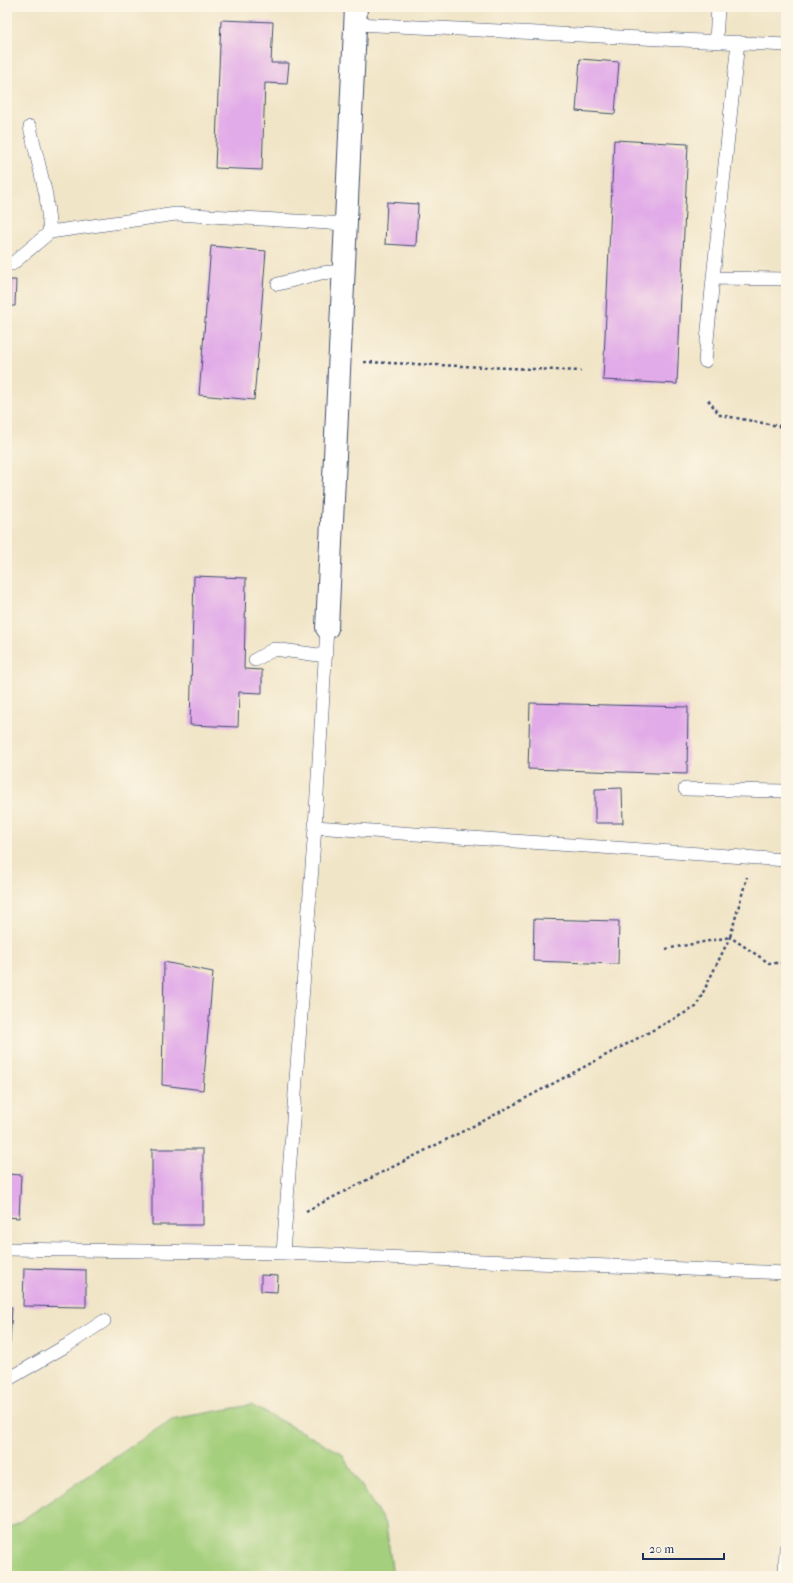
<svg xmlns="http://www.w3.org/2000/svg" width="793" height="1583" font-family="'IM FELL French Canon',serif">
	<rect width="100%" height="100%" fill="#fcf5e5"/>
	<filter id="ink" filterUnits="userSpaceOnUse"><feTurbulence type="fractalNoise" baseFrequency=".025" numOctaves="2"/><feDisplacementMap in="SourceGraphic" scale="8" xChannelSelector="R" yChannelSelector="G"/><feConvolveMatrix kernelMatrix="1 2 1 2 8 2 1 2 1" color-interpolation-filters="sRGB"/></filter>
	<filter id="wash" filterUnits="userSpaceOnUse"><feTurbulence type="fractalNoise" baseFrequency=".012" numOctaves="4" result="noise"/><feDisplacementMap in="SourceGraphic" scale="16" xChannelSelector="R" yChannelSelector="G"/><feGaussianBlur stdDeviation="0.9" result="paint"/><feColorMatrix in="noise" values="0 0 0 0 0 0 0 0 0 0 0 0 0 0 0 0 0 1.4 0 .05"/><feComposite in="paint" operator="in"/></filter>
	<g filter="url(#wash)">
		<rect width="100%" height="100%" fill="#f1e5c7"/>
		<path fill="#a4cf7b" stroke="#607f6c" d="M251 1405 341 1453 386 1525 393 1576H7V1530L172 1419Z"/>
		<g id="blocks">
			<path fill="#e1aae8" d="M221 20 273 22 271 63H289L287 84 265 83 262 170 215 168Z
				M580 59 619 62 615 114 576 111Z
				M614 140 688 144 677 384 603 380Z
				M387 202 418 204 416 246 385 244Z
				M211 246 266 251 254 400 199 395Z
				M7 280H16L15 306H7Z
				M194 576 246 578 244 669 262 670V693L239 692 238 727 190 725Z
				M530 703 688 707 687 774 528 769Z
				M622 788 623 823H595V789Z
				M534 919 619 921 618 964 533 961Z
				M164 962 213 972 203 1090 162 1085Z
				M152 1149H203V1225H152Z
				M7 1174 21 1175 19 1218 7 1217Z
				M24 1268 86 1270V1307L23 1306Z
				M261 1275 278 1276 277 1292 261 1291Z
				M7 1307H12L10 1344H7Z"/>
		</g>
	</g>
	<g filter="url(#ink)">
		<use href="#blocks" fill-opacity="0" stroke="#3b4a6e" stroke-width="1"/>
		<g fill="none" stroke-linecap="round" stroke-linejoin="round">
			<defs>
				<path id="service" d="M356 24 786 45
					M716 41 718 7
					M738 42 713 278 786 279
					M30 127 46 195 50 232
					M12 264 50 232 176 214 346 224
					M278 284 321 273 344 271
					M705 361 713 278
					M255 660 274 649 326 656
					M685 789 786 791
					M315 827 786 860
					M7 1249 283 1253 786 1273
					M283 1253 315 827 327 628
					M7 1380 69 1344 104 1321
					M785 1576 786 1548"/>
				<path id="minor" d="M327 628 356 7"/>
			</defs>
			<use href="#service" stroke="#3b4a6e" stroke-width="14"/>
			<use href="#minor" stroke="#3b4a6e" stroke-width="24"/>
			<path stroke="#3b4a6e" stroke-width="2.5" stroke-dasharray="3 3" stroke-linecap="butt" d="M364 362 581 371
				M708 400 720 415 779 426 786 432
				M666 949 730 937 747 877
				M306 1211 485 1120 696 1007 730 937 769 963H786"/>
			<use href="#service" stroke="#fff" stroke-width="13"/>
			<use href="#minor" stroke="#fff" stroke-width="22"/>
		</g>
	</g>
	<rect width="793" height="1583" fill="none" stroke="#fcf5e5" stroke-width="24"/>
	<path d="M643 1553v6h81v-6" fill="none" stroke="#1b2f5e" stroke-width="2"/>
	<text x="649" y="1553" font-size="12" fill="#1b2f5e" stroke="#fcf5e5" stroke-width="3" paint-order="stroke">20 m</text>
</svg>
